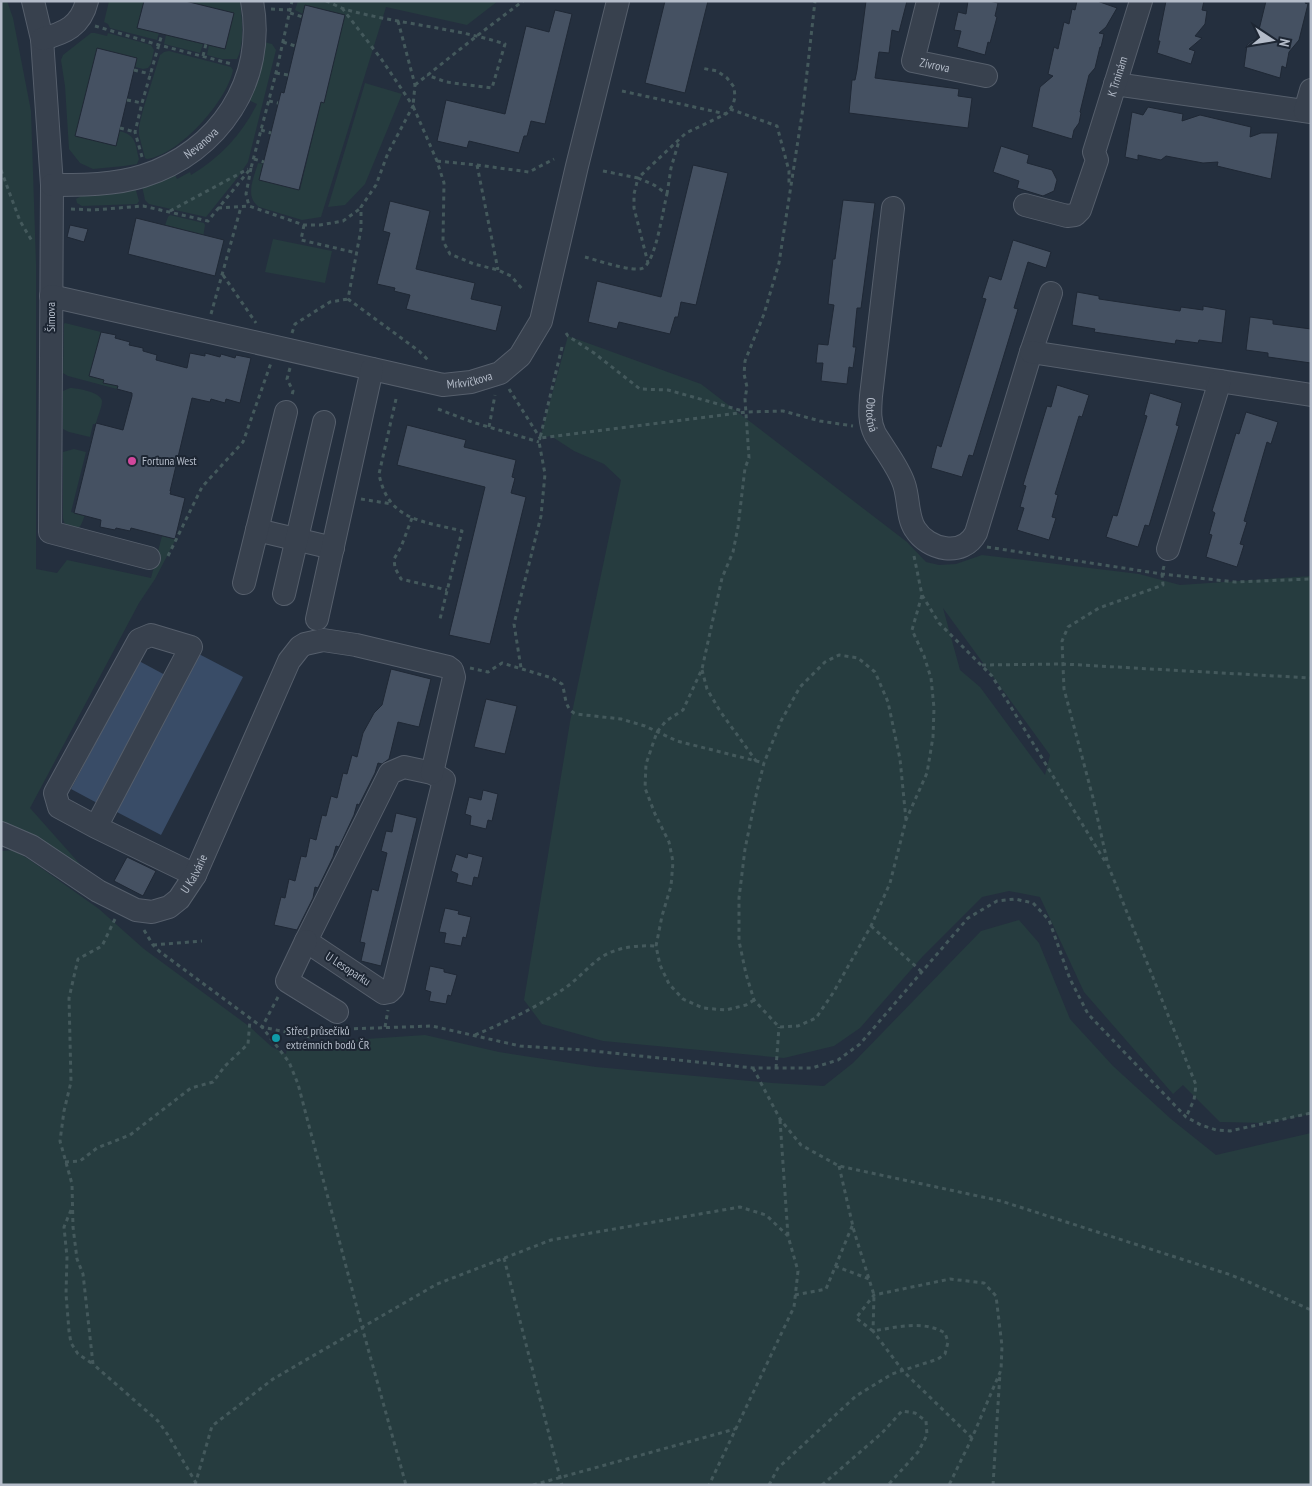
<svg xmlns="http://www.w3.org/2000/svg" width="1312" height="1486" font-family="'PT Sans Narrow',sans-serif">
	<rect width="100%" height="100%" fill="#242f3e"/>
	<path fill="#263c3f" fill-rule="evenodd" d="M1 1H7L13 18 31 111 36 264V569L57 573 67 560 151 578 162 536 176 539 155 579 139 603 30 808 86 871 1 823V498L3 405 1 381Z
		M109 1H144L137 27 159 33 157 40 110 28 108 24 104 22Z
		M185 1H240C242 18 245 43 237 59H222L207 55 209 45 225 49 234 13Z
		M298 1H498L467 25 386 7 321 217 302 220 259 207C244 196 254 178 258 163L263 164 260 180 300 190 321 102H324L345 15 306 5 303 14 295 10Z
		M91 33H95L107 36 108 33 151 45 154 50 151 64 148 68 143 69 135 67 137 58 76 136 115 146 119 131C137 135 135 144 139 159L137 164 124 166 93 169 80 163 69 149 65 86 61 60 63 55Z
		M166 35 203 44 200 53 164 44Z
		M264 42 272 44 276 50 248 162 238 177 206 217 149 204 145 200 142 186 174 173 177 179 190 172 191 175C220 158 242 134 257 104L246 99Z
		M169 51 231 67 233 70C227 101 179 155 147 159L145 158 139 135V126L143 110 160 55 164 52Z
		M365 83 402 94 365 184 345 205 328 207Z
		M135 187 139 201 137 204 82 206 77 203 76 199 85 194Z
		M170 215 204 223 205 225 203 238 195 233 166 225 164 228 168 217Z
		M273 239 332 251 325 283 265 272Z
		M65 323 101 332 90 376 104 380V383L118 386 117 389 68 376 63 373 64 324Z
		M568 336 701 384 907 542 926 562 939 565 956 564 982 555 1139 574 1180 585 1311 576V1114L1267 1123 1220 1122 1183 1085 1173 1094 1084 992 1040 897 1009 891 982 897 923 956 860 1028 834 1046 784 1058 603 1041 542 1024 524 1000 570 722 621 480 604 464 574 451 551 436 540 438ZM943 608 1050 755 1045 775 980 687 960 670Z
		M70 388C77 388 101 392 102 401 102 408 97 417 96 424H93L90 437 69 432 63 429V391Z
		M74 449 86 452 71 512 85 515 81 525 77 529C69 527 64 526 63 518V452Z
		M13 850 30 860 99 909 144 949 250 1027 272 1047 286 1054 287 1047 292 1044 425 1035 499 1052 596 1067 772 1083 824 1086 853 1063 981 931 1019 920 1039 943 1070 1019 1113 1066 1171 1119 1216 1155 1311 1133V1485H1V851Z"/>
	<path fill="#394c67" d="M197 653 243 677 161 835 115 811Z
		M139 661 167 676 99 804 71 789Z"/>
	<path fill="#455162" stroke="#1f2835" d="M144 1H185L234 13 225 49 137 28Z
		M665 1H708L685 93 645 83Z
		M866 1H907L899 32 892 30 889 53 879 52 875 78 959 89 958 96 972 98 968 128 849 113 852 80H855L857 70Z
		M968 1H989L998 3 995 16 997 17 990 43 988 42 985 55 957 47 961 31 954 30 958 12 966 14Z
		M1077 1H1097L1117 8 1106 27 1099 33 1104 34 1101 47H1100L1095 68 1089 75 1080 112 1081 113 1079 123 1074 130 1072 139 1032 127 1040 87 1053 76 1048 74 1054 47 1058 49 1064 22 1069 24 1072 9 1075 10Z
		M1166 1H1204L1202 10 1207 11 1205 24 1195 36 1202 38 1189 49 1195 51 1191 64 1157 53 1160 41H1158Z
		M1266 1H1306L1305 3 1308 4 1299 40 1289 52 1286 68 1282 66 1280 78 1244 67 1247 45 1253 40 1256 42Z
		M305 5 345 15 324 103 321 102 299 190 259 180 281 92 284 93Z
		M555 10 572 14 545 124 531 121 527 136H524L519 153 469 141 467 148 437 141 446 100 505 114 526 26 549 32Z
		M97 48 137 58 116 146 75 136Z
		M1148 107 1183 114 1182 121 1200 115 1251 127 1250 137 1261 133H1278L1271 179 1217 166 1218 162 1203 163 1166 156 1161 160 1138 155V160L1125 157 1132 112 1143 115Z
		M1001 146 1029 155 1027 163 1052 170 1057 180 1054 191 1043 196 1017 188 1019 181 993 172Z
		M693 165 728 173 696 305 681 302 678 317H675L670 334 619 322 617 329 588 322 597 281 661 297Z
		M843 200 875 203 861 308H857L853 347H856L853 368 849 367 847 384 821 381 823 363H816L818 344 828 345 834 305 828 304 833 259H835Z
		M390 201 430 211 416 269 475 283 471 299 502 306 496 331 406 309 410 295 394 291 395 288 377 284 390 233 383 231Z
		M136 218 224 240 215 276 128 254Z
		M70 225 88 229 84 242 67 237Z
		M1013 240 1051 252 1046 268 1028 262 1014 308 1018 309 997 378 973 456 969 455 962 477 931 468 937 445 941 447 970 352 986 299 982 298 989 276 1001 280Z
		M1077 292 1099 296V299L1180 311 1181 307 1203 310V306L1226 310 1222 343 1199 340 1198 343 1176 340 1175 344 1094 332 1095 329 1072 325Z
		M1250 317 1273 320V324L1311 329V363L1268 357V353L1246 350Z
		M101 332 116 335 115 338 130 342 129 345 143 348V351L157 355 156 360 187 368 190 353 205 356V353L220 357 221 354 235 358 236 355 251 358 240 403 226 399 225 403 211 399 210 402 192 398 170 491H171L170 494 185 498 175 539 131 528 130 531 116 528 115 530 100 527 101 520 74 513 96 423 123 430 132 396V393L117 389 118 386 103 383 104 380 89 376Z
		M1057 385 1089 395 1082 417 1079 416 1055 494 1058 495 1052 517 1056 518 1049 540 1017 530 1024 508 1020 507 1026 486 1023 485 1047 406 1051 407Z
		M1150 393 1182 403 1176 425 1179 426 1149 526 1145 525 1138 547 1106 537 1113 515 1117 516 1131 469 1147 416 1144 415Z
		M1246 412 1278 422 1271 444 1267 442 1244 521 1247 522 1240 544 1244 545 1237 567 1206 557 1212 535 1209 534 1215 513 1212 511 1236 433 1239 434Z
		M407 425 466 440 464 447 516 460 512 477 515 478 511 493 526 497 490 644 449 635 485 487 397 465Z
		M391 669 431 679 419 727 398 722 389 759 382 764 378 763 375 773 359 805 357 804 354 815 339 847 336 846 333 857 318 888 315 887 313 898 297 930 274 925 281 897 285 898 289 879 295 881 301 856 306 857 310 838 316 840 322 815 326 816 331 796 337 798 343 773 347 774 352 755 357 757 363 733 374 713 382 705Z
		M486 699 517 706 505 754 474 747Z
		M483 790 498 794 492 821 488 820 486 829 470 825 471 816 465 814 469 797 481 800Z
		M396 813 417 818 381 966 361 961 365 943 360 942 372 889 378 891 387 853 381 851 386 831 392 832Z
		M468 853 483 857 478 878 474 877 472 886 456 882 458 874 451 871 456 854 467 858Z
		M127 857 156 871 143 896 114 881Z
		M445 908 459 911 458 914 471 917 466 938 463 937 461 946 444 943 446 933 439 932Z
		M430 966 444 969V972L457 975 451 996 448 995 446 1004 429 1001 431 992 425 990Z"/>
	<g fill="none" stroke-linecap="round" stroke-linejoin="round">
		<defs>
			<g id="minor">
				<path d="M33 1 42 39 52 185 50 532 149 558"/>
				<path id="s1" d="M928 1 913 61 986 76"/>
				<path d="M42 39C65 33 81 26 87 1"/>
				<path d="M1115 84 1311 112"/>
				<path d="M1305 111 1311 90"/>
				<path id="s2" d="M52 185C83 185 114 185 143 176 219 152 267 80 252 1"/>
				<path id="s3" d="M1025 205 1067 216 1075 215 1080 210 1097 160 1094 152 1141 1"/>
				<path id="s4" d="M893 208 871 396C870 410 869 422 875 434 884 449 899 468 904 484 909 498 907 517 915 529 928 550 963 558 976 533L1031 352 1051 293"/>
				<path id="s5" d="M51 296 443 385 471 382 500 373 520 356 541 321 577 166 618 1"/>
				<path d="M1031 352 1311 395"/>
				<path d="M257 530 333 548"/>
				<path d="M1168 549 1220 381"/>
				<path d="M244 583 286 412"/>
				<path d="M284 594 324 422"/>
				<path d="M317 619 372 369"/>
				<path d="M404 767 432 773 444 780 393 988 389 992 384 993 306 941 390 773Z"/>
				<path d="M96 827 191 647 151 635 139 640 55 793 59 807 96 827 195 875"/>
				<path id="s6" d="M1 833 31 846 98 891 136 910 152 912 169 907 179 899 195 875 289 661 300 647 305 644 323 640 356 645 448 667 452 670 454 677 432 773"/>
				<path d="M306 941 287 981 337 1012"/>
			</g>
		</defs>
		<use href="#minor" stroke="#565f6c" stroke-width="24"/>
		<path stroke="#44595c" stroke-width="3" stroke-dasharray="4 4" stroke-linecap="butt" d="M326 1C332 3 338 7 344 9 397 24 452 27 505 44L492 88 446 82 427 75
			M342 8 382 60 413 106 388 153 376 185 361 207V229L348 299 419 351 429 361
			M271 9 290 10
			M290 13 303 17
			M398 21 415 85 413 106 437 161 444 183 443 241 450 254 474 264 498 270 511 276 524 291
			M95 26 159 45 232 64
			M283 42 295 46
			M203 56 206 44
			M134 70 150 74
			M276 73 288 75
			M415 85 478 35 523 1
			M622 91 726 114
			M127 100 142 103
			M269 101 278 103
			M730 109 777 126 789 171V186
			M120 128 135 132
			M261 130 271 133
			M142 157 135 132 142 103 162 34
			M254 159 264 162
			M437 161 477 165 529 172 554 159
			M477 165 498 270
			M251 168 246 194 249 206 304 225H320L343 221 361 208
			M1 170 20 221 32 241
			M603 171 638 178 686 133 726 114 733 105 735 97 734 87 727 78 717 71 701 68
			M667 194 671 168 679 141
			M218 208 249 206
			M71 209 93 210 143 206 208 221 251 168 276 73 292 1
			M170 211 248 169
			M304 225 301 240 357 253
			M585 257C596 260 635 273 643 268 656 261 663 209 667 194L654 185 638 178 634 194V208L648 263
			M223 275 256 323
			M211 314 241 207
			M292 333 295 324 330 302 348 299
			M566 333 568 336 594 353 640 389 668 390 743 411
			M562 347 540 438 746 412 783 411 820 421 853 426
			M290 368 287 379 293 391 292 395
			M509 389 540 438 539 442 545 474 541 516 514 624 521 668
			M396 399 379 474C388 521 423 521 462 531L440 619
			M438 409 472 422 539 442
			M489 427 495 395
			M361 499 392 504
			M412 518 401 547 394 559 395 568 401 579 447 590
			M987 547 1162 574 1235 582 1311 579
			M168 556 202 487 243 442 271 363
			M914 556 922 595 939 623 992 676 1106 863
			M1164 566 1162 574 1163 585 1099 608 1068 627 1062 641 1064 689 1093 798 1108 865 1196 1085 1194 1100 1186 1117
			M982 665 1063 664 1311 678
			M470 668 488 672 502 663 552 678 562 684C566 695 564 709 576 714L621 719 645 726 677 741 764 763
			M702 670 707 689 720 711 756 761
			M906 820 900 759 888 702 875 672 858 658 839 655 825 662 800 687 781 721 764 763 757 791 745 849 739 898V941L746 974 754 1000 779 1027 798 1026 816 1018 833 993 871 926 890 883 906 820 927 773 933 737 934 708 931 678 924 656 912 630 922 595
			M115 919 102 946 78 959 69 998 71 1082 64 1111 60 1141 72 1184 73 1227 77 1259 83 1274 93 1364 158 1421 168 1435 196 1483
			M871 926 922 972
			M144 930 153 945 159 951 262 1027 310 1037 333 1031
			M153 945 202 941
			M278 997 262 1027 289 1062 298 1084 362 1327 406 1485
			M754 1000 746 1005 726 1010 703 1008 683 999 669 984 660 965 656 946 662 916 671 886 673 862 669 842 655 814 645 788 646 764 657 732 666 721 683 710 702 669 722 578 733 552 738 527 745 468 749 458 745 399 747 387 744 374 745 361 764 314 779 263 803 108 815 1
			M385 1027 388 1010
			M346 1029 432 1026 520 1046 584 1050 753 1068H812L838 1060 860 1044 968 918 997 901 1015 899 1033 903 1049 920 1070 979 1088 1014 1186 1117 1201 1125 1216 1130 1230 1131 1311 1113
			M475 1035C506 1022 537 1007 565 988 578 979 588 967 600 958 616 947 638 945 656 946
			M753 1068 780 1119 801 1145 839 1166 1001 1201 1231 1275 1251 1283 1311 1310
			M776 1068 779 1027
			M780 1120 788 1236
			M65 1162 80 1161 97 1148 130 1135 191 1088 213 1082 225 1066 248 1044 250 1020
			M839 1166 854 1231 874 1295 873 1331 903 1371 972 1438
			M71 1210 64 1227 67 1257 66 1294 69 1331 71 1343 78 1354 93 1364
			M504 1258 562 1485
			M835 1266 869 1279
			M795 1295 826 1289 853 1224
			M195 1485 212 1426 273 1379 437 1284 551 1240 740 1207 766 1215 788 1236 798 1271 794 1307 709 1485
			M533 1485 735 1429
			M769 1485 778 1468 856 1396 892 1374 938 1359 945 1354 948 1342 945 1333C923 1320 897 1327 873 1331L856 1318 874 1295 950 1279 984 1283 996 1296 1002 1346 1001 1370 972 1438 949 1485
			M822 1485 882 1433 902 1411 915 1413 926 1421 927 1435 918 1452 888 1485
			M993 1485 1000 1373"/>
		<use href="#minor" stroke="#38414e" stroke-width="22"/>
	</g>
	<circle fill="#d1479c" stroke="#1d2633" stroke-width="2" cx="132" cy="461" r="5"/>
	<circle fill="#0f9aa8" stroke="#1d2633" stroke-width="2" cx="276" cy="1038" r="5"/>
	<g text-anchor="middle" stroke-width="4" stroke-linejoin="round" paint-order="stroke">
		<g font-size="12" fill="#b4bcc9" stroke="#1d2633">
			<text dy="4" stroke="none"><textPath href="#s1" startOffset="84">Zívrova</textPath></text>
			<text dy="4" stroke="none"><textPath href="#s3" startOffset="199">K Trninám</textPath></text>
			<text dy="4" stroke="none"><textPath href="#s2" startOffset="159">Nevanova</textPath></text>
			<text transform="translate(51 317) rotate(-90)" y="4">Šímova</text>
			<text dy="4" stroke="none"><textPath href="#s5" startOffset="429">Mrkvičkova</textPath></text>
			<text dy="4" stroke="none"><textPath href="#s4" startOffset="208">Obtočná</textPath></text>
			<text dy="4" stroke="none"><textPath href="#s6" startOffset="232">U Kalvárie</textPath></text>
			<text transform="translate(348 969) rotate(33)" y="4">U Lesoparku</text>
		</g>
		<g font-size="12" fill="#b4bcc9" stroke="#1d2633" text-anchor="start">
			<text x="142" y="465">Fortuna West</text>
			<text x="286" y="1035">Střed průsečíků<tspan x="286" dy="14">extrémních bodů ČR</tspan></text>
		</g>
	</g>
	<rect width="1312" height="1486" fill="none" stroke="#b4bcc9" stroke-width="5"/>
	<g transform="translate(1272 40) rotate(102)" stroke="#1d2633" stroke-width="4" paint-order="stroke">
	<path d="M0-4L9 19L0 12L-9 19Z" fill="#b4bcc9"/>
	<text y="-8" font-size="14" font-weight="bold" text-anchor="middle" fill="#b4bcc9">N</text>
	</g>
</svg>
